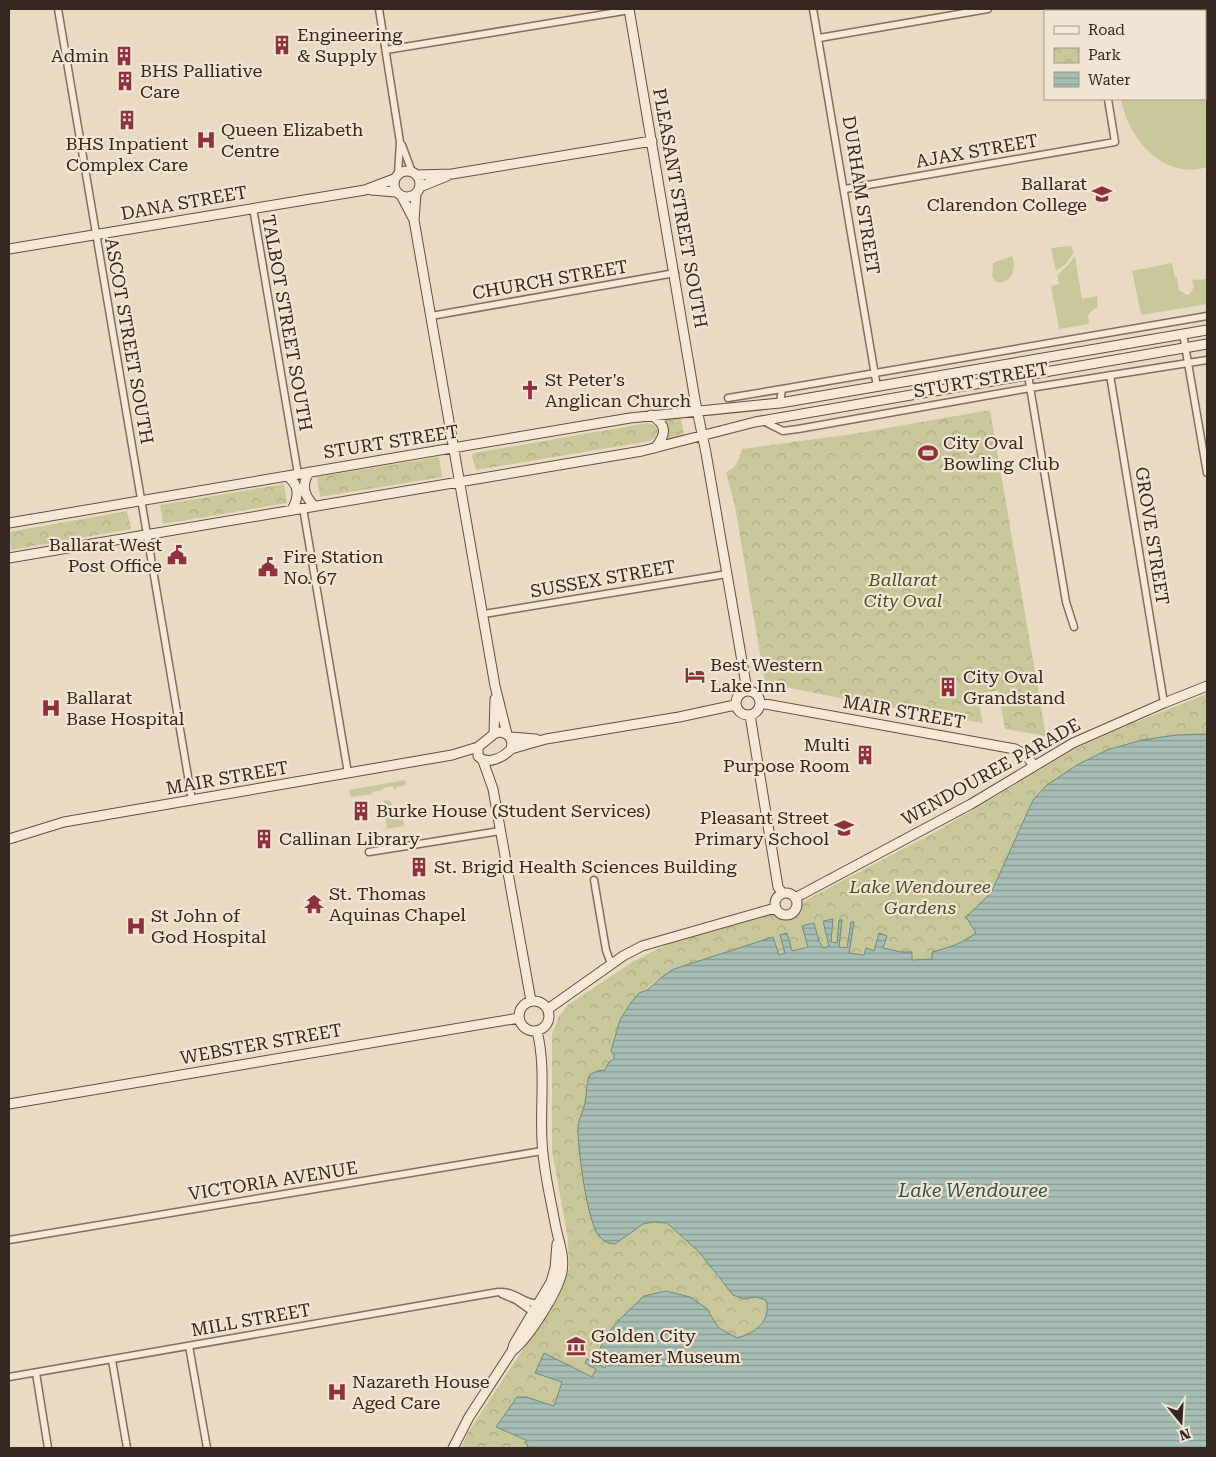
<svg xmlns="http://www.w3.org/2000/svg" width="1216" height="1457" font-family="'Roboto Serif',serif">
	<defs>
		<pattern id="park-crowns" width="20" height="18" patternUnits="userSpaceOnUse" patternTransform="scale(1.25)"><rect width="20" height="18" fill="#c7c799"/><path d="M2 6a3 3 0 1 1 6 0M12 15a3 3 0 1 1 6 0" fill="none" stroke="#acab83"/></pattern>
		<pattern id="water-rules" width="6" height="5" patternUnits="userSpaceOnUse" patternTransform="scale(1.25)"><rect width="6" height="5" fill="#a6beb4"/><path d="M0 2.5h6" fill="none" stroke="#889a92"/></pattern>
	</defs>
	<rect width="100%" height="100%" fill="#eadac4"/>
	<path fill="#c7c799" d="M1147 9H1207V167C1163 181 1128 138 1121 99H1205V11H1142Z
		M1071 246 1074 252 1066 264 1056 271 1051 248Z
		M1012 256C1017 267 1012 285 996 282L992 276 993 263Z
		M1075 256 1082 299 1097 296 1098 307 1094 309 1088 315 1089 324 1059 329 1051 286 1059 284 1057 275 1068 265Z
		M1172 263 1175 278 1177 277 1179 290 1187 295H1189L1194 287 1192 280 1206 279 1207 304 1141 315 1132 271Z
		M405 780 406 785 396 787V789H394L393 786 383 788V790L372 792V794L351 797 349 790Z
		M384 800 391 801 393 815 397 814V808H406L407 811 405 812 404 815 401 816 403 817 404 826 387 829 385 815H381L380 812H383L381 805 384 804Z"/>
	<path fill="url(#park-crowns)" d="M990 410 1046 736 1005 729 998 690 977 694 983 723 860 702 765 683 735 506 726 472C737 468 739 459 742 449L853 434Z
		M681 417 684 436 665 441 662 418Z
		M648 423 655 425 658 431 656 437 650 441 476 470 472 456 474 453Z
		M439 457 442 477 320 497 317 477Z
		M284 484 287 503 163 524 160 505Z
		M127 511 131 529 11 550 9 532Z
		M1207 694V734L1177 735 1142 740 1107 750 1033 800 991 893 966 917 976 933C963 943 949 948 932 952V959L912 960 911 952H901L883 948 880 934 874 951 865 955 849 953 851 922 847 948 839 947 841 920H839L837 943 831 942 832 919 823 921 829 946 823 948 819 942 813 923 802 926 808 946 792 951 786 933 780 936 785 954 779 956 773 937C737 949 699 959 664 976 655 980 648 989 639 993L611 1051 614 1055V1059L609 1062 605 1070 591 1074 588 1079 586 1102 578 1128 584 1181 615 1244 643 1224 653 1222 667 1223 699 1252 720 1280 743 1299 756 1297 766 1300C771 1321 756 1333 737 1338L719 1328 706 1308 600 1342 603 1343 609 1359 605 1368 587 1360 596 1369 592 1377 543 1353 562 1382 554 1406 527 1397H517L497 1427 526 1440 528 1445 527 1448H461L467 1434 557 1298 569 1268 568 1239 552 1151V1034L559 1016 568 1005 632 962 666 945 791 908 939 830 1073 750 1126 726Z"/>
	<path fill="url(#water-rules)" stroke="#6d8b80" d="M1207 734V1448H527L528 1445 525 1443 526 1440 496 1427 517 1397H526L554 1406 562 1382 535 1373 544 1353 592 1377 596 1369 585 1363 587 1359 605 1368 609 1359 597 1354 603 1343 600 1342 620 1319 644 1296 666 1291 690 1297 706 1308 719 1328 737 1338C755 1333 772 1321 766 1300L756 1297 743 1299 733 1295 699 1252 667 1223 653 1222 643 1224 615 1244C608 1243 604 1242 599 1236 587 1222 578 1149 578 1129 578 1120 583 1112 585 1103 587 1094 586 1085 589 1076L597 1071 605 1070 609 1062 614 1059V1055L611 1051 620 1020 630 1004 639 993 647 990 662 977 674 969 773 937 779 955 785 953 780 935 787 933 792 951 808 947 802 926 814 923 819 941 823 948 829 946 823 921 833 919 831 942 837 943 839 920H842L839 947 847 948 851 922H854L849 953 864 955 866 948 874 951 879 933 887 936 883 948 901 952H912V960L932 959V952C948 948 963 943 976 933L966 917 991 893 1033 800 1047 785 1077 765 1107 750 1142 740 1177 735Z"/>
	<g fill="none" stroke-linecap="round" stroke-linejoin="round">
		<defs>
			<path id="street" d="M58 9 192 800
				M379 9 400 142 398 174
				M813 9 877 387
				M1092 9 1093 11
				M819 38 988 9
				M386 50 630 10
				M402 145 412 172
				M845 189 1115 142 1108 99
				M253 208 298 474
				M431 316 675 273
				M1183 334 1207 473
				M1028 375 1066 602 1074 627
				M1110 375 1164 703
				M728 398 782 389
				M780 403 782 389 1207 316
				M763 421 783 431 798 429 1030 388 1207 360
				M303 508 348 773
				M484 614 727 574
				M369 852 500 831
				M594 880 606 950 611 964
				M9 1240 542 1151
				M502 1294 516 1300 533 1312
				M189 1346 207 1448
				M112 1360 127 1448
				M36 1373 48 1448
				M9 1377 498 1292C517 1291 524 1305 539 1303"/>
			<path id="secondary" d="M629 9 695 400 706 453 747 690
				M394 184a13 13 0 1 1 26 0a13 13 0 1 1-26 0Z
				M416 175 452 174 652 141
				M420 187 447 176
				M371 190 396 192
				M416 194 414 220 495 686 507 734
				M402 197 414 220
				M9 249 365 190 394 179
				M651 415C668 425 666 435 655 448
				M309 472C301 486 304 495 314 506
				M287 476C300 485 299 497 292 510
				M9 523 630 418 780 403 1207 330
				M9 558 642 451 755 422 1207 344
				M736 703a12 12 0 1 1 24 0a12 12 0 1 1-24 0Z
				M760 703 1015 749 1026 755 1034 766
				M750 715 778 887 782 893
				M498 732C508 732 514 739 511 749 504 757 487 766 478 756V747L494 734Z
				M494 734 495 699
				M510 737 536 739
				M511 749 546 739 679 717 735 705
				M483 761 493 789 531 1001
				M9 839 64 822 452 755 478 747
				M775 904a11 11 0 1 1 22 0a11 11 0 1 1-22 0Z
				M795 898 971 804 1073 743 1164 703 1207 686
				M519 1016a15 15 0 1 1 30 0a15 15 0 1 1-30 0Z
				M548 1009 623 956 642 946 775 908
				M9 1104 519 1018
				M512 1351C528 1339 558 1292 562 1272 565 1255 558 1240 555 1223 550 1196 543 1168 542 1141 540 1104 546 1067 537 1031
				M453 1448 469 1417 512 1351 514 1344 551 1282 555 1268 557 1244"/>
		</defs>
		<use href="#street" stroke="#836c5c" stroke-width="9"/>
		<use href="#secondary" stroke="#654d3f" stroke-width="11"/>
		<use href="#street" stroke="#f6e8d7" stroke-width="6"/>
		<use href="#secondary" stroke="#f6e8d7" stroke-width="9"/>
	</g>
	<defs>
		<symbol id="building-bare" viewBox="-9 -9 18 18"><path d="M-4-6H4V6H1V3H-1V6H-4ZM-2.5-4.3h1.7v1.8h-1.7ZM.8-4.3h1.7v1.8H.8ZM-2.5-1h1.7V.8h-1.7ZM.8-1h1.7V.8H.8Z" fill="#8d313e" stroke="#f2e5d3" stroke-width="2.5" paint-order="stroke"/></symbol>
		<symbol id="hospital-bare" viewBox="-9 -9 18 18"><path d="M-5-5h3v3.5h4V-5h3V5h-3V1.5h-4V5h-3Z" fill="#8d313e" stroke="#f2e5d3" stroke-width="2.5" paint-order="stroke"/></symbol>
		<symbol id="school-bare" viewBox="-9 -9 18 18"><path d="M0-5L7-2L0 1L-7-2ZM-4 1L0 2.5L4 1V4Q0 6-4 4Z" fill="#8d313e" stroke="#f2e5d3" stroke-width="2.5" paint-order="stroke"/></symbol>
		<symbol id="church-bare" viewBox="-9 -9 18 18"><path d="M-1.2-6h2.4v3.5h3.3v2.4h-3.3V6h-2.4V-.1h-3.3v-2.4h3.3Z" fill="#8d313e" stroke="#f2e5d3" stroke-width="2.5" paint-order="stroke"/></symbol>
		<symbol id="stadium-bare" viewBox="-9 -9 18 18"><path d="M0-5a6.5 5 0 1 0 0 10a6.5 5 0 1 0 0-10ZM-3.5-1.8h7v3.6h-7Z" fill="#8d313e" stroke="#f2e5d3" stroke-width="2.5" paint-order="stroke"/></symbol>
		<symbol id="civic-bare" viewBox="-9 -9 18 18"><path d="M-.6-6.5H3V-4.5H.6V-3L4-1V1h2V6H-6V1h2V-1L-.6-3ZM-1.2 2.5V6h2.4V2.5Z" fill="#8d313e" stroke="#f2e5d3" stroke-width="2.5" paint-order="stroke"/></symbol>
		<symbol id="hotel-bare" viewBox="-9 -9 18 18"><path d="M-6-4.5h1.5V1H6V5H4.5V3h-9V5H-6ZM-4 0a1.8 1.8 0 1 1 3.6 0ZM.5 0V-2.5h3Q6-2.5 6 0Z" fill="#8d313e" stroke="#f2e5d3" stroke-width="2.5" paint-order="stroke"/></symbol>
		<symbol id="temple-bare" viewBox="-9 -9 18 18"><path d="M0-6L5-2H3V0L6.5 2.5H4V6H1.5V3h-3V6H-4V2.5H-6.5L-3 0V-2H-5Z" fill="#8d313e" stroke="#f2e5d3" stroke-width="2.5" paint-order="stroke"/></symbol>
		<symbol id="museum-bare" viewBox="-9 -9 18 18"><path d="M0-6L6-3V-2H-6V-3ZM-5-1h2V3h-2ZM-1-1h2V3h-2ZM3-1h2V3H3ZM-6 4H6V6H-6Z" fill="#8d313e" stroke="#f2e5d3" stroke-width="2.5" paint-order="stroke"/></symbol>
	</defs>
	<g fill-rule="evenodd">
		<use href="#building-bare" x="268" y="31" width="28" height="28"/>
		<use href="#building-bare" x="110" y="42" width="28" height="28"/>
		<use href="#building-bare" x="111" y="67" width="28" height="28"/>
		<use href="#building-bare" x="113" y="106" width="28" height="28"/>
		<use href="#hospital-bare" x="192" y="126" width="28" height="28"/>
		<use href="#school-bare" x="1088" y="180" width="28" height="28"/>
		<use href="#church-bare" x="516" y="376" width="28" height="28"/>
		<use href="#stadium-bare" x="914" y="439" width="28" height="28"/>
		<use href="#civic-bare" x="163" y="541" width="28" height="28"/>
		<use href="#civic-bare" x="254" y="553" width="28" height="28"/>
		<use href="#hotel-bare" x="681" y="661" width="28" height="28"/>
		<use href="#building-bare" x="934" y="673" width="28" height="28"/>
		<use href="#hospital-bare" x="37" y="694" width="28" height="28"/>
		<use href="#building-bare" x="851" y="741" width="28" height="28"/>
		<use href="#building-bare" x="347" y="797" width="28" height="28"/>
		<use href="#school-bare" x="830" y="814" width="28" height="28"/>
		<use href="#building-bare" x="250" y="825" width="28" height="28"/>
		<use href="#building-bare" x="405" y="853" width="28" height="28"/>
		<use href="#temple-bare" x="300" y="890" width="28" height="28"/>
		<use href="#hospital-bare" x="122" y="912" width="28" height="28"/>
		<use href="#museum-bare" x="562" y="1332" width="28" height="28"/>
		<use href="#hospital-bare" x="323" y="1378" width="28" height="28"/>
	</g>
	<g text-anchor="middle" stroke-width="4.5" stroke-linejoin="round" paint-order="stroke">
		<g font-size="18" fill="#34271f" stroke="#f2e5d3" text-anchor="start">
			<text x="297" y="41">Engineering<tspan x="297" dy="21">&amp; Supply</tspan></text>
			<text x="109" y="62" text-anchor="end">Admin</text>
			<text x="140" y="77">BHS Palliative<tspan x="140" dy="21">Care</tspan></text>
			<text x="221" y="136">Queen Elizabeth<tspan x="221" dy="21">Centre</tspan></text>
			<text x="127" y="150" text-anchor="middle">BHS Inpatient<tspan x="127" dy="21">Complex Care</tspan></text>
			<text x="1087" y="190" text-anchor="end">Ballarat<tspan x="1087" dy="21">Clarendon College</tspan></text>
			<text x="545" y="386">St Peter's<tspan x="545" dy="21">Anglican Church</tspan></text>
			<text x="943" y="449">City Oval<tspan x="943" dy="21">Bowling Club</tspan></text>
			<text x="162" y="551" text-anchor="end">Ballarat West<tspan x="162" dy="21">Post Office</tspan></text>
			<text x="283" y="563">Fire Station<tspan x="283" dy="21">No. 67</tspan></text>
			<text x="710" y="671">Best Western<tspan x="710" dy="21">Lake Inn</tspan></text>
			<text x="963" y="683">City Oval<tspan x="963" dy="21">Grandstand</tspan></text>
			<text x="66" y="704">Ballarat<tspan x="66" dy="21">Base Hospital</tspan></text>
			<text x="850" y="751" text-anchor="end">Multi<tspan x="850" dy="21">Purpose Room</tspan></text>
			<text x="376" y="817">Burke House (Student Services)</text>
			<text x="829" y="824" text-anchor="end">Pleasant Street<tspan x="829" dy="21">Primary School</tspan></text>
			<text x="279" y="845">Callinan Library</text>
			<text x="434" y="873">St. Brigid Health Sciences Building</text>
			<text x="329" y="900">St. Thomas<tspan x="329" dy="21">Aquinas Chapel</tspan></text>
			<text x="151" y="922">St John of<tspan x="151" dy="21">God Hospital</tspan></text>
			<text x="591" y="1342">Golden City<tspan x="591" dy="21">Steamer Museum</tspan></text>
			<text x="352" y="1388">Nazareth House<tspan x="352" dy="21">Aged Care</tspan></text>
		</g>
		<g font-size="18" fill="#34271f" stroke="#f2e5d3">
			<text transform="translate(977 151) rotate(-10)" y="6">AJAX STREET</text>
			<text transform="translate(861 195) rotate(81)" y="6">DURHAM STREET</text>
			<text transform="translate(184 203) rotate(-10)" y="6">DANA STREET</text>
			<text transform="translate(680 208) rotate(80)" y="6">PLEASANT STREET SOUTH</text>
			<text transform="translate(550 280) rotate(-10)" y="6">CHURCH STREET</text>
			<text transform="translate(287 323) rotate(80)" y="6">TALBOT STREET SOUTH</text>
			<text transform="translate(129 341) rotate(80)" y="6">ASCOT STREET SOUTH</text>
			<text transform="translate(981 380) rotate(-10)" y="6">STURT STREET</text>
			<text transform="translate(391 442) rotate(-9)" y="6">STURT STREET</text>
			<text transform="translate(1152 536) rotate(81)" y="6">GROVE STREET</text>
			<text transform="translate(603 579) rotate(-10)" y="6">SUSSEX STREET</text>
			<text transform="translate(904 712) rotate(10)" y="6">MAIR STREET</text>
			<text transform="translate(991 772) rotate(-29)" y="6">WENDOUREE PARADE</text>
			<text transform="translate(227 778) rotate(-10)" y="6">MAIR STREET</text>
			<text transform="translate(261 1044) rotate(-10)" y="6">WEBSTER STREET</text>
			<text transform="translate(273 1181) rotate(-9)" y="6">VICTORIA AVENUE</text>
			<text transform="translate(251 1320) rotate(-10)" y="6">MILL STREET</text>
		</g>
		<g font-size="18" font-style="italic" fill="#4a4f27" stroke="#f2e5d3">
			<text x="903" y="586">Ballarat<tspan x="903" dy="21">City Oval</tspan></text>
			<text x="920" y="893">Lake Wendouree<tspan x="920" dy="21">Gardens</tspan></text>
		</g>
		<g font-size="19" font-style="italic" fill="#2f534c" stroke="#f2e5d3">
			<text x="973" y="1197">Lake Wendouree</text>
		</g>
	</g>
	<rect width="1216" height="1457" fill="none" stroke="#34271f" stroke-width="20"/>
	<rect x="1044" y="10" width="162" height="90" fill="#f2e5d3" stroke="#a6998b"/>
	<rect x="1054" y="26" width="25" height="8" fill="#f6e8d7" stroke="#a6998b"/>
	<text x="1088" y="35" font-size="15" fill="#34271f">Road</text>
	<rect x="1054" y="48" width="25" height="15" fill="url(#park-crowns)" stroke="#a6998b"/>
	<text x="1088" y="60" font-size="15" fill="#34271f">Park</text>
	<rect x="1054" y="72" width="25" height="15" fill="url(#water-rules)" stroke="#a6998b"/>
	<text x="1088" y="85" font-size="15" fill="#34271f">Water</text>
	<g transform="translate(1181 1422) rotate(162)" stroke="#f2e5d3" stroke-width="4" paint-order="stroke">
	<path d="M0-4L9 19L0 12L-9 19Z" fill="#34271f"/>
	<text y="-8" font-size="14" font-weight="bold" text-anchor="middle" fill="#34271f">N</text>
	</g>
</svg>
